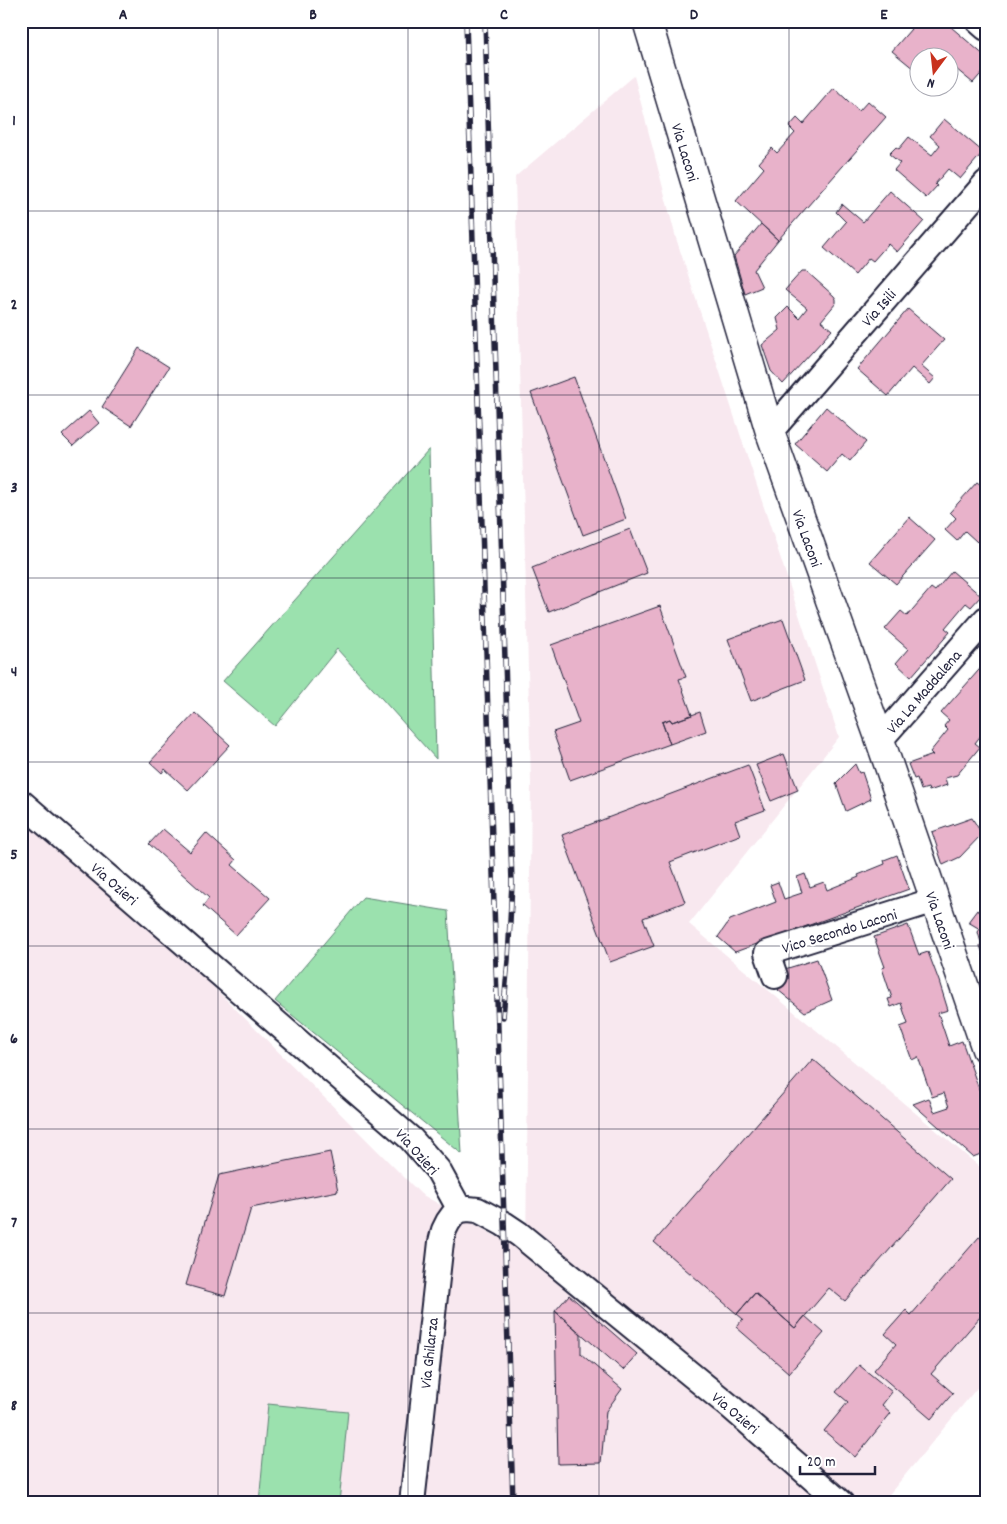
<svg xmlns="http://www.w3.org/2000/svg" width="1007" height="1524" font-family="Dekko,sans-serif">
	<rect width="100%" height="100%" fill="#fff"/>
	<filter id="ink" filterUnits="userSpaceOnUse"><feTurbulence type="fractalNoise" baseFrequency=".02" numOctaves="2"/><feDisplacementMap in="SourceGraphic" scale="10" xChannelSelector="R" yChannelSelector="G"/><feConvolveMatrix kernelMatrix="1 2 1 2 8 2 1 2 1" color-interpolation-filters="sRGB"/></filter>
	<g filter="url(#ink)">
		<path fill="#f8e8ef" d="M634 76 676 238 839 737 689 924 986 1172V1377L882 1503H21V795L421 1194 526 1253 531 782 515 177Z"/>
		<path fill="#9be1ae" stroke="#5e8274" d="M429 449 436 759 337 649 275 726 223 681Z
			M363 897 448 911 462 1154 275 1001Z
			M268 1404 348 1412 339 1503H259Z"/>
		<path fill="#e8b2ca" stroke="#22223b" d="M902 21H944L986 57V68L973 83 950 64V58H942L938 54 935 58H920V74L892 51 911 29Z
			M834 88 859 111 868 101 886 117 778 240 736 201 764 168 759 163 772 148 777 153 795 133 789 127 797 118 803 124Z
			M944 119 983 152 960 179 948 169 935 184 937 186 926 198 894 170 900 163 889 154 896 147 899 149 909 137 932 155 940 145 930 136Z
			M890 191 924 221 897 252 888 244 873 261 869 258 855 275 824 248 846 222 836 212 842 204 863 222Z
			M761 224 778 240 754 270 762 287 745 294 734 256Z
			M802 271H806L834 296 836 299V303L821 321 832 330 783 384 771 371 762 345 780 330 777 318 788 307 799 318 807 308 785 290Z
			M908 309 944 340 921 366 935 378 930 384 912 368 888 396 857 369Z
			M139 348 169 367 131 426 102 407Z
			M574 377 626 519 583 535 531 393Z
			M826 407 866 442 850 461 842 454 827 472 795 444Z
			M89 411 99 423 73 446 62 435Z
			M977 482 986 489V535L985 534 977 542 965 531 957 541 945 530 956 518 950 512Z
			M909 517 935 540 896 584 870 562Z
			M630 529 647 573 549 612 532 568Z
			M952 571 981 596 971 607 966 603 945 628 950 632 911 677 896 663 908 649 885 629 901 611 907 616 931 588 935 591Z
			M660 606 686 677 679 679 692 715 672 722 670 719 662 722 670 744 570 780 553 732 579 723 551 645Z
			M783 619 805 680 751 701 728 639Z
			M986 662V729L975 743 980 747 957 775 945 778 947 785 929 791 928 788 921 790 917 778 914 779 908 764 933 755 930 752 948 730 944 726 949 720 941 713Z
			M700 712 706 731 670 744 662 722 670 719 672 722Z
			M195 713 230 745 188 790 165 769 162 773 150 762Z
			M784 754 798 790 771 801 756 765Z
			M855 764 859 773 862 772 871 799 846 811 836 783Z
			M748 765 765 810 735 821 740 835 670 862 685 902 643 918 654 946 610 962 562 835Z
			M972 818 982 834 960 857 943 865 932 832Z
			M163 829 190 852 206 833 236 860 232 865 270 898 236 935 203 906 209 898 149 844Z
			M897 855 909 889 735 952 718 937 730 920 776 902 770 885 778 882 784 899 802 893 797 877 805 874 810 887 824 882 827 890 859 877 858 875 885 864 884 860Z
			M986 905V962L980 946 981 943 978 932 980 929 968 922 977 910 980 912Z
			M908 925 919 955 928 952 939 981 948 1010 938 1013 949 1046 962 1041 986 1109V1152L973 1157 913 1104 929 1098 934 1112 949 1107 944 1093 932 1097 918 1057 912 1060 900 1027 908 1024 901 1003 891 1007 888 999 892 998 882 968 885 967 874 937Z
			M817 959 832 1000 805 1012 778 990 788 979 785 969Z
			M813 1059 951 1179 845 1301 829 1288 795 1328 755 1293 737 1314 654 1242Z
			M330 1152 338 1191 251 1208 225 1296 186 1285 219 1175Z
			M979 1237 986 1242V1310L931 1374 953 1393 931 1419 874 1370 896 1344 885 1334 906 1310 911 1315Z
			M755 1293 795 1328 805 1316 824 1333 789 1373 736 1327 743 1319 737 1314Z
			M569 1295 637 1354 623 1370 555 1311Z
			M555 1311 581 1334V1354L622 1389 606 1411 601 1463 558 1464Z
			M859 1365 892 1392 882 1405 891 1413 855 1457 824 1431 848 1402 836 1392Z
			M986 1491V1503H975Z"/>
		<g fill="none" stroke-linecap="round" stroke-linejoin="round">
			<defs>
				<path id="street" d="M978 21 986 28
					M770 432 986 183
					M880 740 986 619
					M21 802 411 1139 438 1170 460 1210
					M775 976 767 953 935 900
					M412 1503 441 1242 444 1230 448 1222 453 1215 460 1210 468 1209 478 1210 504 1224 519 1234 732 1408 841 1503"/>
				<path id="secondary" d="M647 21 770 432 880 740 986 1049"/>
			</defs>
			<use href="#street" stroke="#22223b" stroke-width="28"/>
			<use href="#secondary" stroke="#22223b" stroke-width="31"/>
			<use href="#street" stroke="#fff" stroke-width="24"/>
			<use href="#secondary" stroke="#fff" stroke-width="28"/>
			<defs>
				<path id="rail" d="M466 21 513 1503
					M485 21 512 883 508 960 503 1017"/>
			</defs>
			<use href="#rail" stroke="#22223b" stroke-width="5.5"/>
			<use href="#rail" stroke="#fff" stroke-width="4" stroke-dasharray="11" stroke-linecap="butt"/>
		</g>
	</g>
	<path fill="none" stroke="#22223b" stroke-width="1" stroke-opacity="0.55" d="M218 21V1503M408 21V1503M599 21V1503M789 21V1503M21 211H986M21 395H986M21 578H986M21 762H986M21 946H986M21 1129H986M21 1313H986"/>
	<g text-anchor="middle" stroke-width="4" stroke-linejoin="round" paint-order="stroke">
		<g font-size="16" fill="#22223b" stroke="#fff">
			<text transform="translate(686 152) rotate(73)" y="6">Via Laconi</text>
			<text transform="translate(878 307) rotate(-49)" y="6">Via Isili</text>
			<text transform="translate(808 538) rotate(70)" y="6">Via Laconi</text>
			<text transform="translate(923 691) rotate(-49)" y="6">Via La Maddalena</text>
			<text transform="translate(115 883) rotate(41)" y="6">Via Ozieri</text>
			<text transform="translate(941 920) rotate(71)" y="6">Via Laconi</text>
			<text transform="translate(839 930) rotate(-17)" y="6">Vico Secondo Laconi</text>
			<text transform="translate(418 1151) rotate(48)" y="6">Via Ozieri</text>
			<text transform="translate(428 1353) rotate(-84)" y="6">Via Ghilarza</text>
			<text transform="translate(736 1412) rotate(40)" y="6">Via Ozieri</text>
		</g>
	</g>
	<rect width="1007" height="1524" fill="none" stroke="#fff" stroke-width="55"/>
	<g transform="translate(934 72) rotate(195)"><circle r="24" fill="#ffffff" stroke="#a7a7b1"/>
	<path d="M0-4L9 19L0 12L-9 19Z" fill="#c8321e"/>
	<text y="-8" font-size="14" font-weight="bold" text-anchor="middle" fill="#22223b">N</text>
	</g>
	<path d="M800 1466v8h75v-8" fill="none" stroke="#22223b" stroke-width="2.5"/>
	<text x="807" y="1466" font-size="15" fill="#22223b" stroke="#ffffff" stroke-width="4" paint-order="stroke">20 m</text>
	<rect x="28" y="28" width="952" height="1468" fill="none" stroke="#22223b" stroke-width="2"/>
	<g font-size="16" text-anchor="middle" font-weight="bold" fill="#22223b">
		<text x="123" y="19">A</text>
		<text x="313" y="19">B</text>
		<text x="504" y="19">C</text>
		<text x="694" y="19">D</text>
		<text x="884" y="19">E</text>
		<text x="14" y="125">1</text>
		<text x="14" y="309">2</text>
		<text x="14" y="492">3</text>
		<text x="14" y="676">4</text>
		<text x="14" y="859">5</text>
		<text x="14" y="1043">6</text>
		<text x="14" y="1227">7</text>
		<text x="14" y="1410">8</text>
	</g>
</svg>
